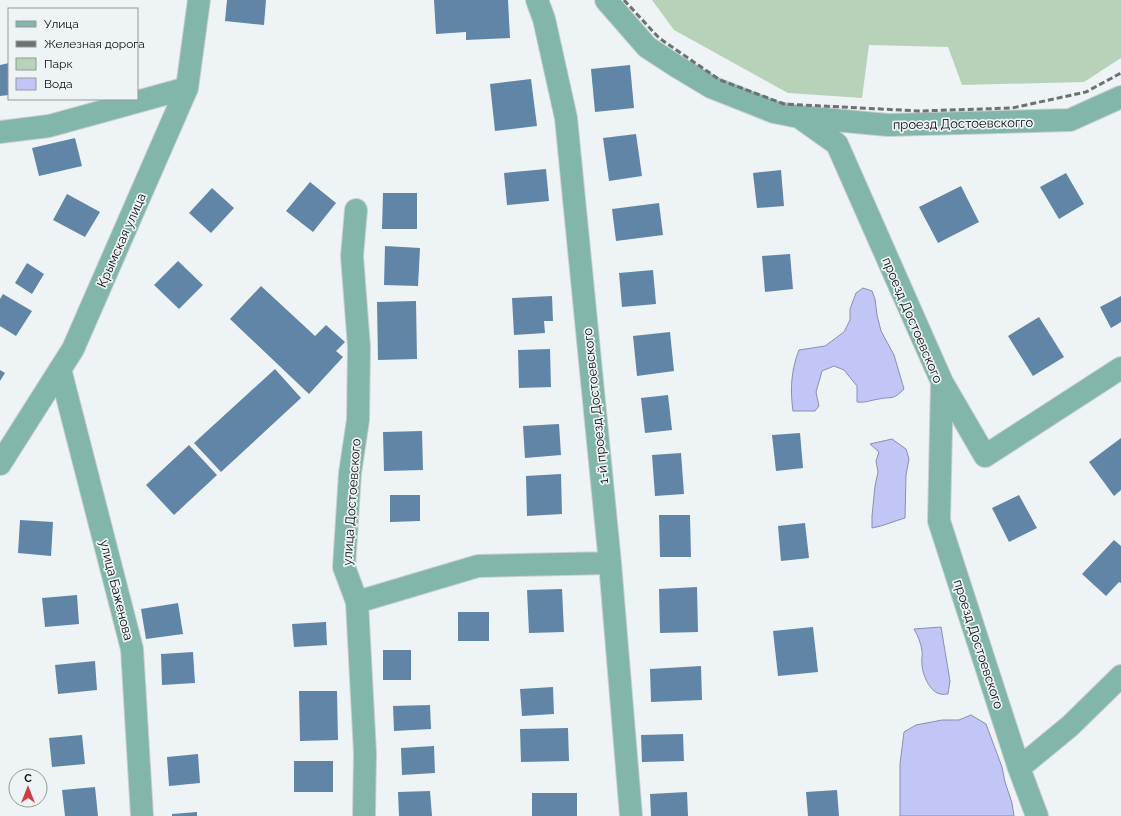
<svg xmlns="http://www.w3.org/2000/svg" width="1121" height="816" font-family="Raleway,sans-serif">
	<rect width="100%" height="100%" fill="#eef4f5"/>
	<path fill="#b8d2b9" d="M652 0H1121V58L1084 82 962 85 948 47 869 45 862 98 788 93 674 30Z"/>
	<path fill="#c2c6f6" stroke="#8b8eb0" d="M863 288 872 291 875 299 877 315 881 331 894 355 904 389C892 401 893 396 879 399 871 400 866 403 857 402V386L844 370 834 366 822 371 816 392 819 406 815 411H793C790 390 791 370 799 350L825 346 844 332 850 320V309L856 293Z
		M892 439 906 449 909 459 906 475 905 518C894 521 884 526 872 528V516L875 486 878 472 876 461 879 452 870 444Z
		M941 627 950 681 948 694C946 694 943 695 941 694 930 693 922 674 922 664 921 659 923 655 922 651 921 643 918 636 914 629Z
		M971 715 986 724 1002 767 1005 782 1012 803 1014 816H900V764L904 732 916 725 942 720H959Z"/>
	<path fill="#6085a7" d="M227 0H266L264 25 225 21Z
		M434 0H508L510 38 466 40V32L436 34Z
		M9 63V95L0 96V65Z
		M630 65 634 108 595 112 591 69Z
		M531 79 537 126 495 131 490 84Z
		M636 134 642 176 609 181 603 138Z
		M75 138 82 166 39 176 32 148Z
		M546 169 549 201 507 205 504 173Z
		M781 170 784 206 757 208 753 173Z
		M1066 173 1084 204 1059 219 1040 187Z
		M310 182 336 203 313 232 286 211Z
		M961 186 979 222 938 243 919 207Z
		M212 188 234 208 211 233 189 213Z
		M383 193H417V229H382Z
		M67 194 100 212 85 237 53 220Z
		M659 203 663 235 616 241 612 209Z
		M385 246 420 248 418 286 384 285Z
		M790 254 793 289 765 292 762 256Z
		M178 261 203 285 179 309 154 285Z
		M27 263 44 274 32 294 15 283Z
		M653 270 656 304 622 307 619 273Z
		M261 286 315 336 326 325 345 342 336 351 343 357 309 394 230 319Z
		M3 294 32 311 16 336 0 326V299Z
		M552 296 553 321H544L545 333 514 335 512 298Z
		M1121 296V322L1111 328 1100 307Z
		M416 301 417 359 378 360 377 302Z
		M1039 317 1064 357 1033 376 1008 336Z
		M670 332 674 371 637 376 633 336Z
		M550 349 551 387 519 388 518 350Z
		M275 369 301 398 221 472 194 443Z
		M0 370 5 373 0 381Z
		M668 395 672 430 645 433 641 398Z
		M559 424 561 455 525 458 523 426Z
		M422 431 423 470 384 471 383 432Z
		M800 433 803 468 776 471 772 435Z
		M1121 438V490L1114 496 1089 462Z
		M189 445 217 475 174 515 146 485Z
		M681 453 684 494 655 496 652 455Z
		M561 474 562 514 527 516 526 476Z
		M390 495H420V521L390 522Z
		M1019 495 1037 528 1009 542 992 508Z
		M659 515H690L691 557H660Z
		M20 520 53 522 51 556 18 553Z
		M805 523 809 558 781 561 778 526Z
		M1114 540 1121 546V583L1119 582 1106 596 1082 574Z
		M697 587 698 632 660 633 659 589Z
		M562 589 564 632 529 633 527 590Z
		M77 595 79 624 45 627 42 598Z
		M178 603 183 634 146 639 141 609Z
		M458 612H489V641H458Z
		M326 622 327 645 294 647 292 624Z
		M813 627 818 672 778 676 773 631Z
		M383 650H411V680H383Z
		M193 652 195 683 162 685 161 654Z
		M95 661 97 690 58 694 55 665Z
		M701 666 702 700 651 702 650 669Z
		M553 687 554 714 522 716 520 689Z
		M299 691H337L338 740 300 741Z
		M430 705 431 729 394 731 393 706Z
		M568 728 569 761 521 762 520 729Z
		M683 734 684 761 642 762 641 735Z
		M82 735 85 764 52 767 49 738Z
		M434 746 435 773 402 775 401 748Z
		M198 754 200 783 169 786 167 757Z
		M294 761H333V792H294Z
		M95 787 98 816H65L62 790Z
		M837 790 839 816H808L806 792Z
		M430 791 432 816H399L398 792Z
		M687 792 688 816H651L650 794Z
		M532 793H577V816H532Z
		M197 812V816H172V814Z"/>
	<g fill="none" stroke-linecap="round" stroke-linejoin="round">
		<defs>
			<path id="minor" d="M537 0 544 19 566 118 610 563 631 816
				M606 0 647 47 676 66 711 87 774 112 799 117 837 144 942 382 939 521 1019 768 1037 816
				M801 117 888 125 1070 120 1121 97
				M0 132 49 126 187 88
				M356 210 352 256 359 347 358 420 350 473 344 567 357 602 365 753 364 816
				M60 369 132 649 142 816
				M942 382 985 456 1121 368
				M0 464 73 349 187 88 199 0
				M357 602 478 566 610 563
				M1019 768 1070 726 1121 676"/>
		</defs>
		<use href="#minor" stroke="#cacfd0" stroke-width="24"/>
		<use href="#minor" stroke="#82b6ab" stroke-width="22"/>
		<path stroke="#6d7171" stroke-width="3" stroke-dasharray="6 3" stroke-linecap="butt" d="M624 0 659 38 720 80 784 104 919 111 1012 108 1086 92 1121 73"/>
	</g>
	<g text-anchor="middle" stroke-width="3.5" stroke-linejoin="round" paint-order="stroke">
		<g font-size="13" fill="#0b0d0d" stroke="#eef4f5">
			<text transform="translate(963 123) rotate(-1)" y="5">проезд Достоевскогго</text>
			<text transform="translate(121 240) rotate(-66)" y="5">Крымская улица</text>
			<text transform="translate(913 320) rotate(67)" y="5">проезд Достоевского</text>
			<text transform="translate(595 406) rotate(-96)" y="5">1-й проезд Достоевского</text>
			<text transform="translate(351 502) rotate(-86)" y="5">улица Достоевского</text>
			<text transform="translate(117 590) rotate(76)" y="5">улица Баженова</text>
			<text transform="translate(979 644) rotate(72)" y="5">проезд Достоевского</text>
		</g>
	</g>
	<rect x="8" y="8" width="130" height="92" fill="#eef4f5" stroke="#939898"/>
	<rect x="16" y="21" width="20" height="6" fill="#82b6ab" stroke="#939898"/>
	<text x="44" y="28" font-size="12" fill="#0b0d0d">Улица</text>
	<rect x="16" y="41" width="20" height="6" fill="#6d7171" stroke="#939898"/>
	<text x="44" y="48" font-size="12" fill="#0b0d0d">Железная дорога</text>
	<rect x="16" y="58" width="20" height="12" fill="#b8d2b9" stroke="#939898"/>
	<text x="44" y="68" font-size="12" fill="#0b0d0d">Парк</text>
	<rect x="16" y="78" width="20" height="12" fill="#c2c6f6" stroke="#939898"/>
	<text x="44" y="88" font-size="12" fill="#0b0d0d">Вода</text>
	<g transform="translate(28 788)"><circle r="19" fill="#eef4f5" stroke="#939898"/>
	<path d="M0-3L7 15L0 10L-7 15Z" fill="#ce3e45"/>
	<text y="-6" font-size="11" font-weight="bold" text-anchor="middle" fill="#0b0d0d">С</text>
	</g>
</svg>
